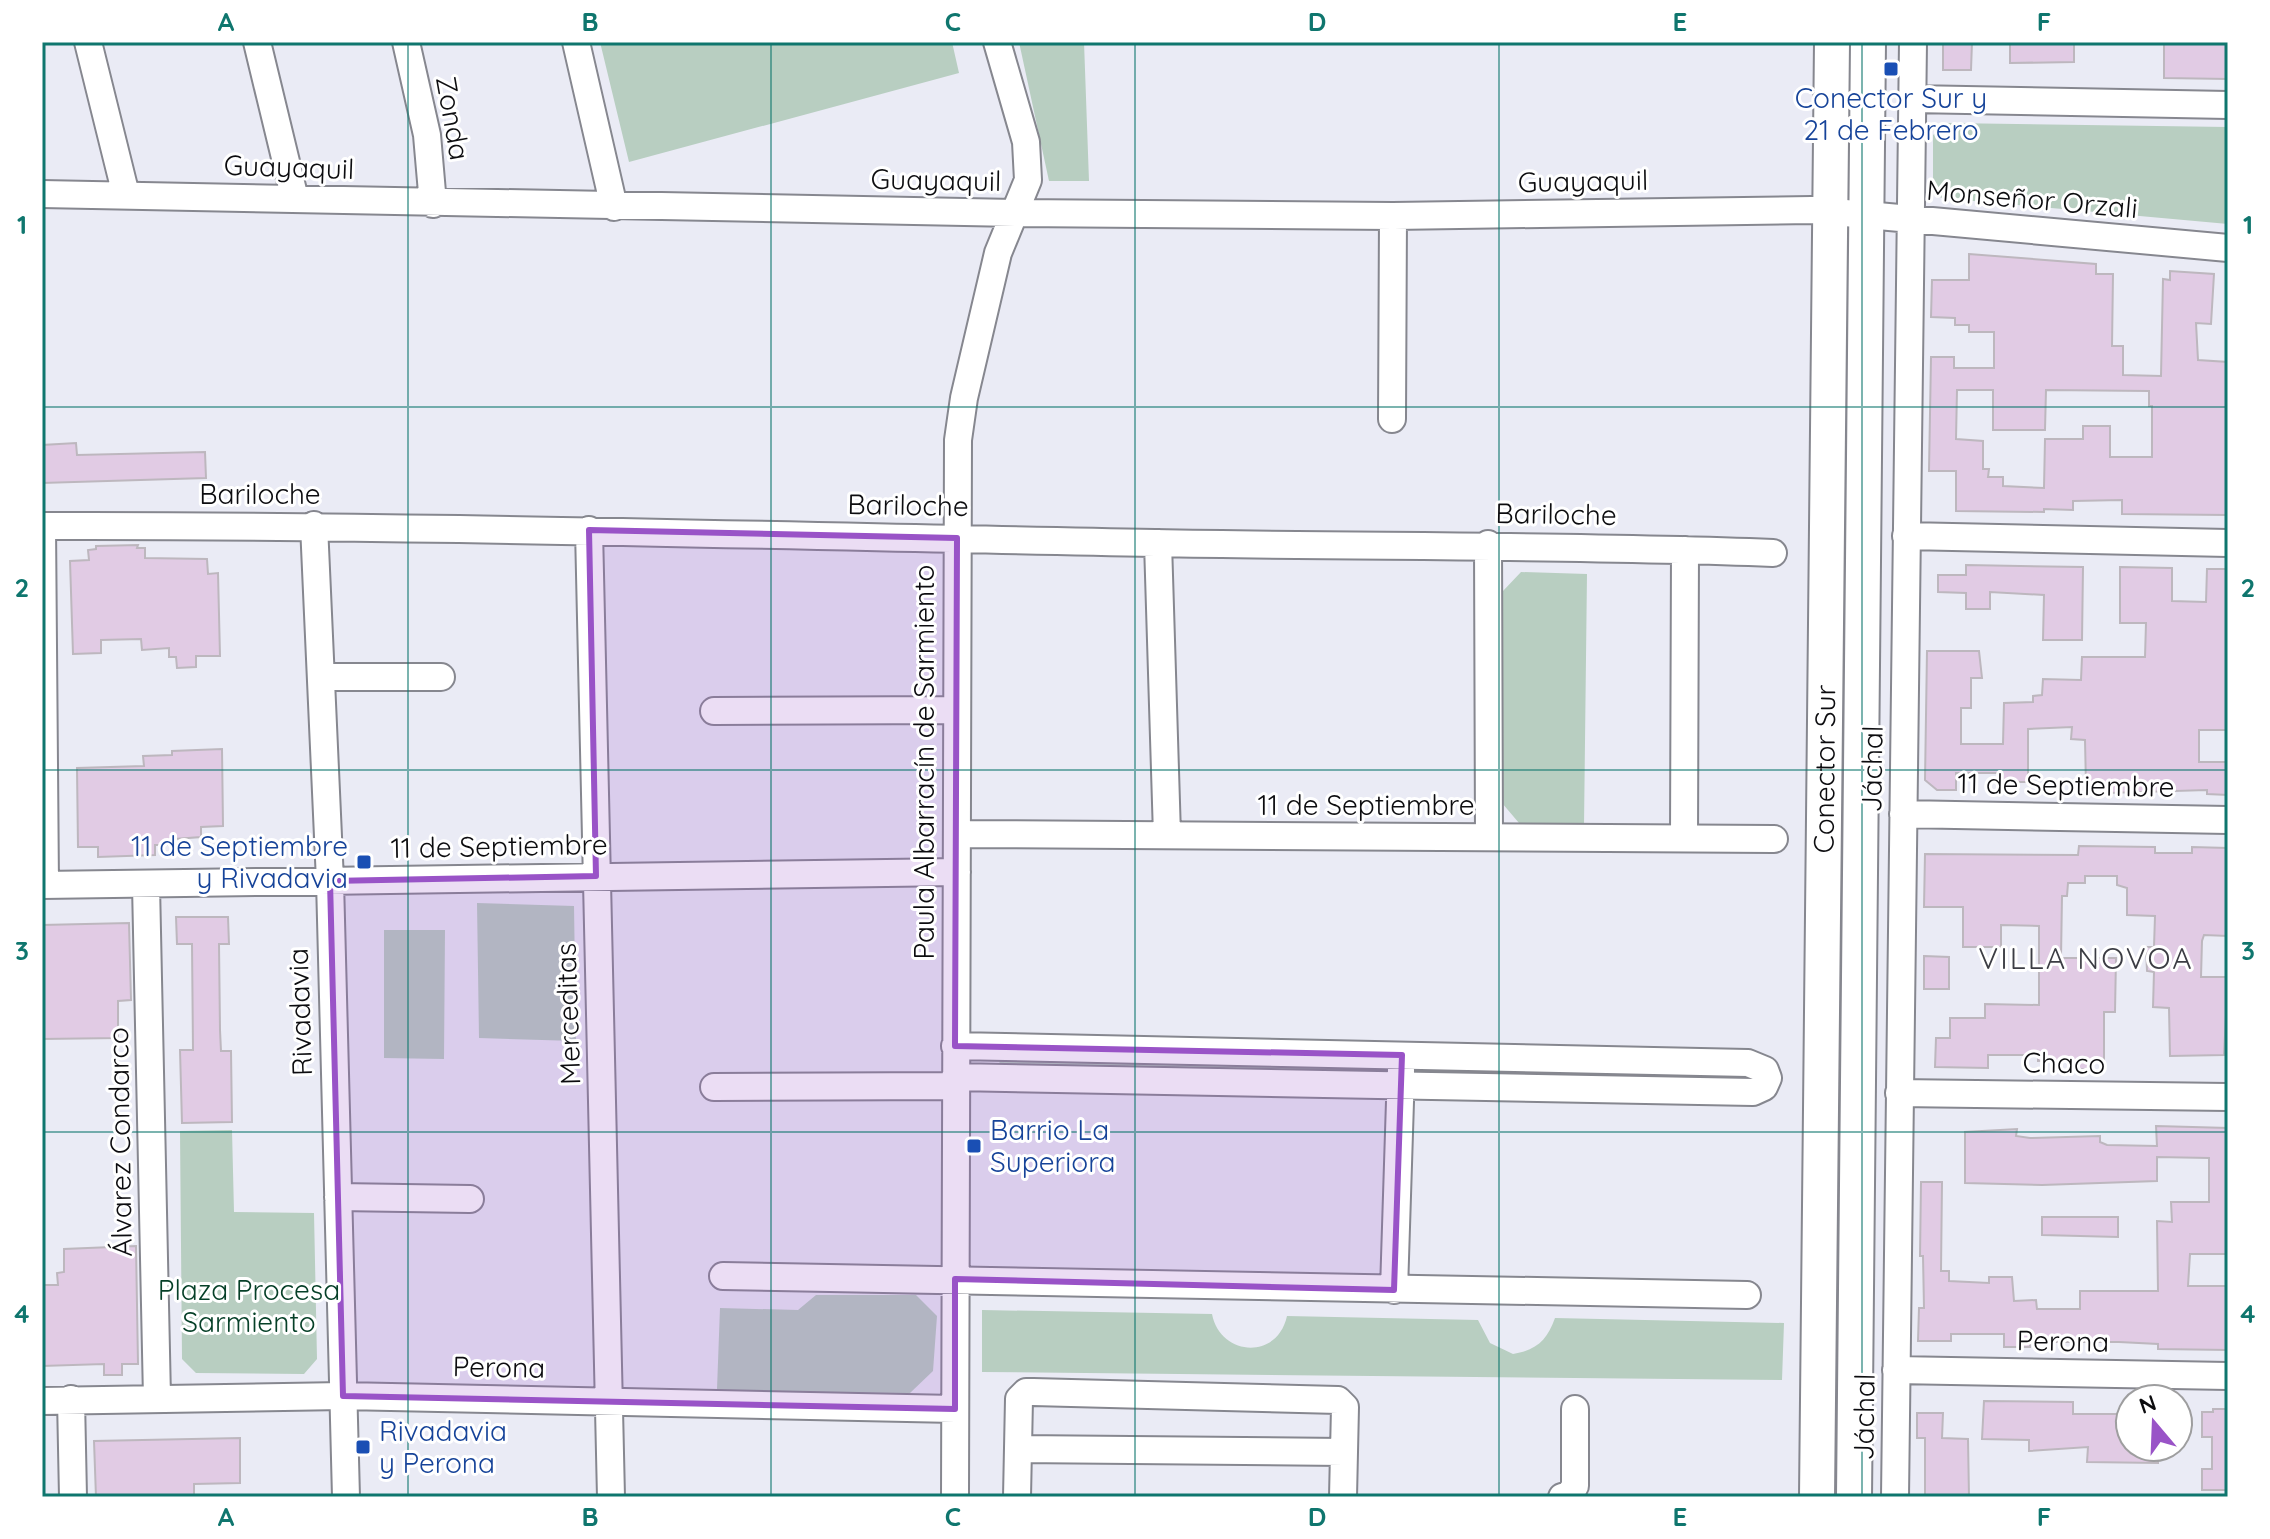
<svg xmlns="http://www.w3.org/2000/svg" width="2270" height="1539" font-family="Quicksand,sans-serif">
	<rect width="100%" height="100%" fill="#eaebf5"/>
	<path fill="#b8cec1" d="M600 42H952L959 73 629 162Z
		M1019 42H1084L1089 181H1049Z
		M1948 123 2228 127V224L1941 198 1933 184V135Z
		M1844 329 1849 371 1839 1497H1832Z
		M1521 572 1587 574 1584 826 1519 823 1502 803 1503 591Z
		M477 903 574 906 576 1041 479 1038Z
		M384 930H445L444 1059 384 1058Z
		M1000 1055 1380 1064 1381 1075 999 1069Z
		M1411 1062 1718 1069 1714 1082 1410 1078Z
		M232 1130 234 1212 314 1213 317 1359 304 1374 196 1373 182 1359 180 1131Z
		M816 1295H916L937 1316 933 1371 910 1393 721 1392 717 1389 720 1308 798 1310Z
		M982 1310 1212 1314C1220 1356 1277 1361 1287 1316L1478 1320 1490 1343 1513 1354C1537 1350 1547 1340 1555 1318L1784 1323 1782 1380 982 1372Z"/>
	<path fill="#e1cbe4" stroke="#bdb7be" stroke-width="2" fill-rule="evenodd" d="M1943 42H1972L1971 70H1943Z
		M2010 42H2074V62L2010 63Z
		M2164 42H2228V79L2164 78Z
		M1969 254 2096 264V274H2113L2112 346H2123V375L2161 376 2163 279 2170 280V271L2214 274 2211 324 2196 323 2198 360 2228 362V515L2122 514V500L2073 501V510L2044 509V512L1956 511V471H1929L1931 357H1954V368H1994V332H1969V325H1955V318L1931 317 1932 280H1969ZM1957 390H1993V430H2045L2046 390 2149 391V406H2152V457H2110V426H2083V439H2045L2044 488 2003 486V477H1988L1989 469H1983V441L1956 439Z
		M76 443 77 455 205 452 206 478 42 483V445Z
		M138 545 137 548H145V558L207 559 208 574 218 573 220 656H196V667L177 668 176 657H169V648L142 650 141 639 101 640V653L73 654 70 561 89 560 88 550 96 549V546Z
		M1966 565 2083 567 2082 640H2043L2044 595 1990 592V609H1966V593L1938 592V575H1966Z
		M2120 567 2172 568V601L2206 602 2207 569H2228V730H2199V762H2228V795L2207 794V790L2108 793V787L2086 786 2085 740 2071 739 2072 727 2028 729V782H2003V773H1956V790H1937L1925 780 1927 651H1979L1982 678H1971V708H1961V744H2003L2004 703 2033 702V696L2042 695 2043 679 2081 680 2082 657H2145L2146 623H2120Z
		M222 749 223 826 201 827V837L175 839V845H155V855L98 857V847H78L77 768 144 766 143 756 172 755V751Z
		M2079 846 2155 847V853H2192V847L2228 848V936L2204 935 2202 941 2201 977H2228L2224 1055 2170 1056 2169 1008 2153 1007 2154 972 2147 971 2146 947H2154L2155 916 2127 915V888L2117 885V876H2085V883H2068L2067 896H2062L2061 958H2116L2115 1012H2104V1061H2091V1070L2078 1069 2066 1060 2038 1061V1055H1988V1068L1935 1067 1936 1038H1950V1018H1985V1004L2039 1005V926L2001 925V947H1963V907H1924L1925 854 2078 855Z
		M176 917H228L229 944H219L220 1030 221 1051H231L232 1122 182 1123 180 1050H193L192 944H177Z
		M129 923 131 1000 118 1001V1038L42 1039V925Z
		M1924 956 1949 957V989H1924Z
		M2156 1126 2228 1128V1254H2190L2188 1286H2228V1350L2158 1349V1344L2119 1342H2030V1347H2004V1334H1951V1341H1918L1919 1308H1924L1923 1256H1920L1921 1182H1942L1941 1271H1949V1281L1989 1283V1277H2012L2014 1301 2036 1300 2037 1309H2080V1291H2158L2157 1221 2172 1222 2171 1202H2209V1158L2157 1157V1181L2042 1185 1965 1183V1132L2017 1129 2016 1136 2030 1138 2100 1136V1142L2107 1145 2157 1146Z
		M2042 1217H2118V1237L2042 1235Z
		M136 1246 138 1364H122V1375H104V1364L42 1366V1285H58L57 1273 64 1272V1249Z
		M1984 1401 2073 1402V1414H2124L2130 1426V1447H2158V1463L2087 1462 2088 1447 2029 1451V1440L1982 1439Z
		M2213 1409H2228V1490H2202V1469H2212V1437H2202V1412H2213Z
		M1917 1413H1943L1942 1438 1968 1439 1969 1497H1925V1438H1917Z
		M240 1438V1483L194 1484V1497H96L94 1441Z"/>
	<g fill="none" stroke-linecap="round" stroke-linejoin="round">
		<defs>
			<path id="minor" d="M88 42 126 195
				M257 42 295 199
				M406 42 427 135 433 204
				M576 42 614 207
				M1912 99 2228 105
				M42 194 1015 213 1393 216 1812 210 2228 248
				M1392 419 1393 216
				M314 525 330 881 346 1497
				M589 530 611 1497
				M1906 536 2228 543
				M1158 543 1167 835
				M1488 544 1489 837
				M321 677H441
				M714 711 957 710
				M1903 814 2228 820
				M957 834 1774 839
				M1684 838 1685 550
				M42 885 957 872
				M45 885 42 526C413 525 784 536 1155 543 1361 547 1567 545 1773 553
				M146 885 157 1398
				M955 1046 1748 1063 1765 1070 1768 1078 1764 1087 1753 1092 955 1077
				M714 1087 955 1086
				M1899 1093 2228 1097
				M338 1197 470 1199
				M723 1276 1747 1295
				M1394 1290 1401 1070
				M1896 1370 2228 1376
				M71 1399 73 1497
				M42 1401 343 1396 955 1409
				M1018 1449 1344 1452
				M955 1497 958 440 964 398 998 253 1028 180 1026 142 997 42
				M1017 1497 1019 1399 1026 1392H1033L1338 1400 1345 1407 1343 1497
				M1562 1497 1569 1495 1575 1486V1409
				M1895 1497 1913 42"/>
			<g id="major">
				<path id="s1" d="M1817 1497 1832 42"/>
				<path d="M1854 1497 1868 42"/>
			</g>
		</defs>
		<use href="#minor" stroke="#86878f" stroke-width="30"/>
		<use href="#major" stroke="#86878f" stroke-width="38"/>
		<use href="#minor" stroke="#fff" stroke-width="26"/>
		<use href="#major" stroke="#fff" stroke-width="34"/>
	</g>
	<path fill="#9953c7" fill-opacity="0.2" stroke="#9953c7" stroke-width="6" stroke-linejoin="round" d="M589 530 957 538 955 1046 1402 1055 1394 1290 955 1279V1409L343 1396 330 881 596 876Z"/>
	<path fill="none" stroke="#0f766e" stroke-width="2" stroke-opacity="0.55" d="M408 42V1497M771 42V1497M1135 42V1497M1499 42V1497M1862 42V1497M42 407H2228M42 770H2228M42 1132H2228"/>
	<g fill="#1a4fb4" stroke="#fff" stroke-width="3">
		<rect x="1883" y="61" width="16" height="16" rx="4"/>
		<rect x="356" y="854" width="16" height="16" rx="4"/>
		<rect x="966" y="1138" width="16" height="16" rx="4"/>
		<rect x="355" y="1439" width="16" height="16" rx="4"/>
	</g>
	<g text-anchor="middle" stroke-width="6" stroke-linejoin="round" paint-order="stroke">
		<g font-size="28" fill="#164399" stroke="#fff" text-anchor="start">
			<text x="1891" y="108" text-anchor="middle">Conector Sur y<tspan x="1891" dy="32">21 de Febrero</tspan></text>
			<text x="348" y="856" text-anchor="end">11 de Septiembre<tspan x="348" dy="32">y Rivadavia</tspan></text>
			<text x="990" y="1140">Barrio La<tspan x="990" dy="32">Superiora</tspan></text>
			<text x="379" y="1441">Rivadavia<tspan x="379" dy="32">y Perona</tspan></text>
		</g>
		<g font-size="28" fill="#0c0c0f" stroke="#fff">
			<text transform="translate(453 118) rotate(80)" y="10">Zonda</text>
			<text transform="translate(289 167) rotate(2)" y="10">Guayaquil</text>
			<text transform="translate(936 180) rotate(1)" y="10">Guayaquil</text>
			<text transform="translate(1583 181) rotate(-1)" y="10">Guayaquil</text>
			<text transform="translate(2032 199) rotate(5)" y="10">Monseñor Orzali</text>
			<text x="260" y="504">Bariloche</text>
			<text transform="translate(908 505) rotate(1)" y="10">Bariloche</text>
			<text transform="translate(1556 514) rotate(1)" y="10">Bariloche</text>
			<text transform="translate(924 762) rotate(-90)" y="10">Paula Albarracín de Sarmiento</text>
			<text dy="10" stroke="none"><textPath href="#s1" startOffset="728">Conector Sur</textPath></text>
			<text transform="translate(1872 769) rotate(-89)" y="10">Jáchal</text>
			<text transform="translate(2066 785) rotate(1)" y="10">11 de Septiembre</text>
			<text x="1366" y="815">11 de Septiembre</text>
			<text transform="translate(499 846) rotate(-1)" y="10">11 de Septiembre</text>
			<text transform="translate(300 1012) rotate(-92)" y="10">Rivadavia</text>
			<text transform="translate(568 1014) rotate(-92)" y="10">Merceditas</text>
			<text transform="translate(2064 1063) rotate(1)" y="10">Chaco</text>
			<text transform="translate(120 1142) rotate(-91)" y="10">Álvarez Condarco</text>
			<text transform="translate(2063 1341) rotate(1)" y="10">Perona</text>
			<text transform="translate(499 1367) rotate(1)" y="10">Perona</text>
			<text transform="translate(1864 1417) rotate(-89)" y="10">Jáchal</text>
		</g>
		<g font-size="28" fill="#064028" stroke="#fff">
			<text x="249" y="1300">Plaza Procesa<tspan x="249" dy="32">Sarmiento</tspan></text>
		</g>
		<g font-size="30" letter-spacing="2" fill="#3c3d44" stroke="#fff">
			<text x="2086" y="969">VILLA NOVOA</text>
		</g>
	</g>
	<rect width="2270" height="1539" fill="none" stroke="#ffffff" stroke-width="88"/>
	<g transform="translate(2154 1423) rotate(341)"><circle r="38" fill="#ffffff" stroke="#9e9e9f" stroke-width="2"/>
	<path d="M0-6L14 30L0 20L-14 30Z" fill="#9953c7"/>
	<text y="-12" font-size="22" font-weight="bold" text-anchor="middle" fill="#0c0c0f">N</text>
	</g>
	<rect x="44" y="44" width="2182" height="1451" fill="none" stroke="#0f766e" stroke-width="3"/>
	<g font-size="26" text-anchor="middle" font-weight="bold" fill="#0f766e">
		<text x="226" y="31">A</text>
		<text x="590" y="31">B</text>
		<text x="953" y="31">C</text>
		<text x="1317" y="31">D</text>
		<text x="1680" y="31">E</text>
		<text x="2044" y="31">F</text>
		<text x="22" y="234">1</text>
		<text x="2248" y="234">1</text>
		<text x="22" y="597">2</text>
		<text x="2248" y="597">2</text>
		<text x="22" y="960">3</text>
		<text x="2248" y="960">3</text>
		<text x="22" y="1323">4</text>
		<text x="2248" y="1323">4</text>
		<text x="226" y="1526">A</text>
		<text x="590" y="1526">B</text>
		<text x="953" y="1526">C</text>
		<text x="1317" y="1526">D</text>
		<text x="1680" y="1526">E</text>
		<text x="2044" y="1526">F</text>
	</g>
</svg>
